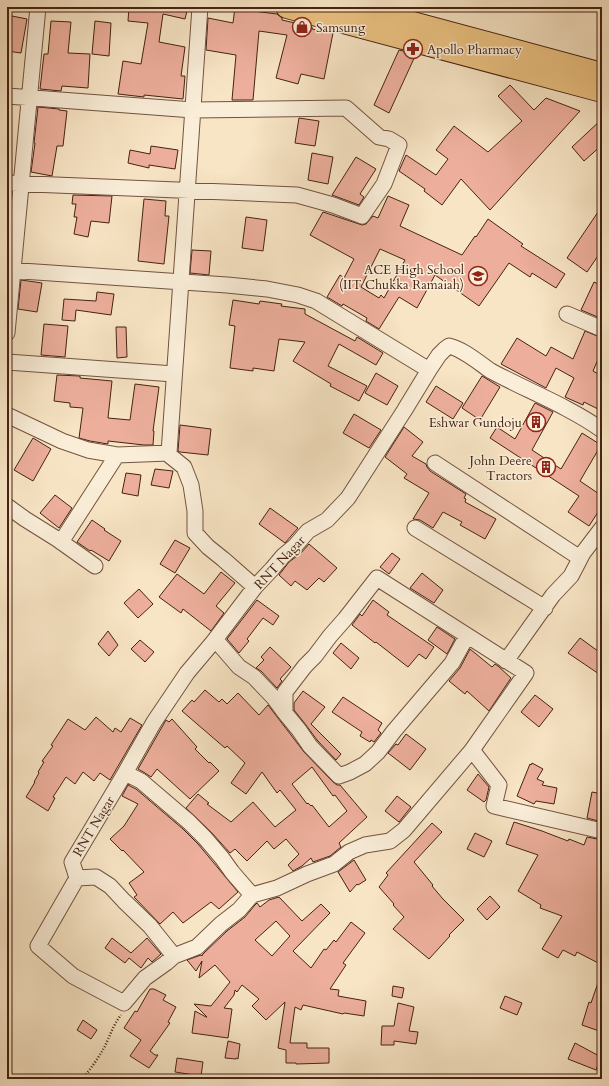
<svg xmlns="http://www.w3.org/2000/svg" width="609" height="1086" font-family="Cardo,serif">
	<rect width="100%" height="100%" fill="#f8e5c5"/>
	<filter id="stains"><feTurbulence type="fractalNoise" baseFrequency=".005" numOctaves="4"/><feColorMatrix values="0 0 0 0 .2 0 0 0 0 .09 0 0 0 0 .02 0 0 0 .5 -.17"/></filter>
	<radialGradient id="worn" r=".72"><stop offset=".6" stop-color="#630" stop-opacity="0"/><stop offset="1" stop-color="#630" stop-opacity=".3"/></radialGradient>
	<path fill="#edaf9c" stroke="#452213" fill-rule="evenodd" d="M129 7H188L185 19 163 14 159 42 185 47 181 76H185L183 99 144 95V97L118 94 123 61 141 64 148 23 128 21Z
		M235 7H254L253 11 277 14 282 18V20L312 27V29L333 33 324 79 301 74 298 84 276 78 287 35 259 31 253 100H232L236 55 206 50 208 18 233 23Z
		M7 15 27 19 21 53 7 51Z
		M51 21 71 22 68 53 90 54 88 88 62 86 61 91 40 89 44 54H48Z
		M95 21 111 23 109 56 92 54Z
		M399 50 416 54 389 113 374 105Z
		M510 85 534 110 546 98 580 111 490 210 461 179 442 205 424 191 425 189 399 171 406 155 436 175 448 159 436 150 454 126 488 152 522 121 498 96Z
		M38 107 59 109V110L67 111 63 146H57L52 176 31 172 35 143H34Z
		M299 118 319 121 315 146 295 143Z
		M602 119V145L584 161 572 147Z
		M151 146 178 150 175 169 149 165V168L128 163 130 150 150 154Z
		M312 153 333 157 328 184 308 180Z
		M356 157 376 169 360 194 364 197 359 205 332 195Z
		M73 195 112 196 109 223 91 221 88 237 74 234 77 217H74L76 204H72Z
		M388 196 409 205 400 226 462 255 475 236 476 237 488 219 523 244 521 246 565 274 556 288 532 273 530 277 509 263 479 306 435 275 417 308 399 297 379 329 366 321 367 318 343 304 342 306 327 297 340 275 344 278 354 259 310 235 323 212 362 225 366 224 373 216 378 218ZM380 249 405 260 384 298 381 295 379 298 361 287Z
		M144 199 166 201 165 216H169L164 264 138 261Z
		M602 206V250L587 272 567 258Z
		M246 217 267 220 263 251 242 248Z
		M192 250 211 251 209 275 190 273Z
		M21 280 42 283 37 312 18 309Z
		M594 282 602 286V314L600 318 581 310Z
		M97 292 114 294 111 315 76 310 75 321 62 320 64 299 96 301Z
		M233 300 259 304 260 301 282 304 281 306 305 309V314L355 341 357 337 383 353 376 365 339 344 328 366 367 386 359 401 330 386 331 384 293 361 305 342 279 339 274 371 253 368V371L230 368 235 326 229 325Z
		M44 324 68 326 65 357 41 355Z
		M116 327H126L127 357 117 358Z
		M585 331 602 338V350L593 371 602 376V411L584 402 583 405 565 397 574 378 556 368 546 388 501 364 517 338 546 356 551 347 573 359Z
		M376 373 398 386 387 405 365 393Z
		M57 375 80 376V378L112 381 108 418 130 420 135 384 159 387 153 431H154L153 445H144L108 441V444L90 441 79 438 83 408 70 407V403L54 401Z
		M482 376 500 387 480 420 462 408Z
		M436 386 463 403 453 419 426 402Z
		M535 403 553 412 532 450 561 469 582 433 601 445 580 481 602 496V506L589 526 568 512 579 496 490 438 497 427 515 439Z
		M354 414 381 430 369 448 343 433Z
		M180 425 211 429 208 455 180 452 178 451Z
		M404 427 423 442 412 456 426 464 427 467 430 471 466 494 464 498 466 499 465 502 496 519 485 539 460 525 462 522 443 512 433 528 420 520 413 519 429 493 404 478 407 474 385 457Z
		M33 438 51 449 33 481 14 470Z
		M155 469 173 471 169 488 151 485Z
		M126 473 141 475 138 496 122 493Z
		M55 495 72 508 59 528 40 513Z
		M270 508 298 528 285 543 259 524Z
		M92 520 105 529 104 530 121 541 109 561 91 550 90 551 77 542Z
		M175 540 190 548 175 573 160 564Z
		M309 544 337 568 324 582 319 578 307 590 295 581 291 586 279 575 289 562 301 553Z
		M392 553 400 559 389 574 380 567Z
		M221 572 235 583 216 606 224 613 211 631 183 609 181 613 159 597 177 574 204 594Z
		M422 573 443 590 434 603 410 588Z
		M139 589 153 604 138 618 124 603Z
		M257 600 279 616 273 625 263 618 247 639 249 641 239 653 227 639Z
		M373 600 389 612 387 615 434 647 426 659 419 654 408 667 376 642 375 643 352 625 360 614 362 616Z
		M437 627 455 639 447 654 428 640Z
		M108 631 118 645 109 656 98 644Z
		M580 638 602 654V676L568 653Z
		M140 640 154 652 145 662 131 649Z
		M341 643 359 658 351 669 333 653Z
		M270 647 291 667 280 679 282 681 277 688 261 671 256 668 264 660 261 657Z
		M470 649 492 667 495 664 498 666 511 678 489 711 467 691 465 694 449 681 460 668Z
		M205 690 219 702 222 699 227 704 238 693 259 715 268 705 304 752 333 782 337 785H340L367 817 339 843 341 847 330 856 313 862 311 858 302 866 293 871 288 865 299 854 286 839 274 849 267 841 247 861 235 849 230 853 211 832 186 808 198 794 209 803 207 804 231 822 253 802 275 827 296 810 280 790 277 793 262 772 246 794 231 783 245 763 227 746 225 748 182 711 192 700 194 702ZM312 767 333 796 335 795 347 811 329 827 312 805 311 806 308 803 307 804 292 784Z
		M303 691 325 707 311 724 341 754 336 760 317 740 306 725 294 710V703Z
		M535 695 553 709 539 727 521 712Z
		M343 697 382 723 378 730 381 733 374 742 371 740 370 742 360 736 362 732 332 712Z
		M96 717 113 732 115 728 121 732 130 718 142 725 110 780 100 773 94 781 83 772 75 784 66 777 53 797 55 798 48 811 26 797 35 782H34L39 773 38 772 44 762 42 761 53 746 51 745 68 719 85 730Z
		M172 719 197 747 195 749 209 763 210 762 219 771 190 799 157 769 151 777 145 773 138 769 166 720 169 722Z
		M406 734 426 749 410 770 388 753 396 744 398 745Z
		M532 763 543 769 537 779 544 782 542 785 557 788 554 804 536 801 534 804 517 796 530 764 531 765Z
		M478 774 489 787 486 800 484 802 467 790Z
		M128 785 136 789 183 829 198 844 238 892 219 909 211 902 183 923 173 912 160 924 134 897 137 895 129 883 144 872 123 850 122 851 110 839 124 826 138 804 122 796Z
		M592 792 602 794V822L587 818Z
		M397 796 411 807 399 822 385 811Z
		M514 822 542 831 568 841 569 839 584 845 587 837 602 840V965L577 952 575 956 563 950 558 958 542 949 562 916 540 908 541 905 518 891 538 855 506 844Z
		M432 823 442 832 414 862 433 885 432 886 443 899 464 920 449 935 450 936 429 959 393 929 404 917 393 905 394 904 379 887 388 875 386 873Z
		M475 833 492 841 484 857 467 849Z
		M354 860 366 880 358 885 357 884 350 892 338 872Z
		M490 896 500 907 487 920 477 909Z
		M279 897 302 921 321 904 330 913 293 951 311 968 324 949 326 950 334 940 336 942 351 922 365 933 343 963 346 965 330 989 339 990 338 996 366 1001 364 1016 344 1013 343 1014 303 1005 301 1010 295 1007 290 1043H307V1048H329V1063L296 1064V1063H286V1050L278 1048 285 1002 266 1020 252 1006 259 999 242 985 237 992 235 990 234 995 224 1008 232 1009 228 1038 192 1033 195 1011 206 1017H207L194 1004 211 1006 230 982 215 965 199 978 202 961 196 971 187 960 201 955 202 956 203 954 227 931 245 917 255 905 257 903 260 907 269 900ZM276 921 290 936 272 956 255 940Z
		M112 938 131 953 147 938 161 954 152 962 148 958 141 968 129 958 125 963 105 948Z
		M600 977H602V1032L582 1025 589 1002 591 1003Z
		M393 986 404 988 402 998 392 996Z
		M150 989H154L166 995 163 1000 176 1007 168 1022 170 1023 150 1051 155 1055H158L149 1068 130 1056 141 1040 124 1028 135 1011 137 1012Z
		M505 996 522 1003 517 1015 500 1008Z
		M398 1003 414 1007 409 1031 418 1032 416 1044 394 1041V1045H381L382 1026H394Z
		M83 1020 97 1030 91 1039 77 1030Z
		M228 1041 240 1044 238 1059 236 1058V1059L225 1058Z
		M575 1043 601 1057 596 1070 568 1059Z
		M177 1058 203 1062 201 1076 175 1072Z"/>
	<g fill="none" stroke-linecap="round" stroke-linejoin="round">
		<defs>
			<path id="minor" d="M200 7 169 453V455L184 467 191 485 195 511V533L208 547 223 559 255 587
				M405 21 409 7
				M7 96 193 110 346 108 379 137 389 139 399 145 384 184 362 216 333 205 297 195 7 183
				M7 270 227 285 267 289 298 295 316 301 429 370
				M567 314 602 329
				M7 333 38 7
				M7 362 174 374
				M7 415 62 441 88 450 117 455 169 453
				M435 463 580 558
				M7 506 25 519 57 539 95 566
				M415 528 545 608
				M61 542 117 455
				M214 641 220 645 239 667 254 677 274 698 285 713 299 730 310 746 339 776 350 772 365 764 378 752 394 731 452 663 467 636
				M506 661 553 595 571 576 583 553 602 528
				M285 713V692L305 666 315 656 330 636 345 619 377 578 526 673 472 750 404 830 390 841 365 845 349 852 334 864 307 874 277 888 252 895 239 910 221 924 197 947 174 956 166 963 145 978 124 1003 73 976 38 946 77 878 72 862 125 773 154 722 187 673 214 641 255 587 272 569 283 556 295 546 308 531 327 520 348 498 404 411 429 370 439 355 445 349 449 346C463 349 479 363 491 371 528 391 568 406 602 430
				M472 750 499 785 494 806 602 831
				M125 773 141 781 189 822 205 838 222 858 232 872 252 895
				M77 878 96 877 110 886 124 901 150 926 174 956"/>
			<path id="highway" d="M287 7 602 91
				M353 7 602 74"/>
		</defs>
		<use href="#minor" stroke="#725340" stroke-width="17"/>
		<use href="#highway" stroke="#452213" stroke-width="24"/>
		<path stroke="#452213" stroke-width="2.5" stroke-dasharray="1 2" stroke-linecap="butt" d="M82 1079C91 1069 99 1057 105 1046 110 1035 114 1024 121 1015"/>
		<use href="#minor" stroke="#faeed9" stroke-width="15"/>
		<use href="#highway" stroke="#ecc282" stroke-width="22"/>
	</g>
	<defs>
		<symbol id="shop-ring" viewBox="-11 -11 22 22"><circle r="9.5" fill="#faeed9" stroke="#8f2418" stroke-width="1.5"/><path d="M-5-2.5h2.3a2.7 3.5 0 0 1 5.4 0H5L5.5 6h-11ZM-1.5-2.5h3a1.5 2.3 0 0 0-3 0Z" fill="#8f2418"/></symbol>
		<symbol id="pharmacy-ring" viewBox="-11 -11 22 22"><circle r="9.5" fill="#faeed9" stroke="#8f2418" stroke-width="1.5"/><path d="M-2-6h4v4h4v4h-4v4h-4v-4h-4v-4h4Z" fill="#8f2418"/></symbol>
		<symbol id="school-ring" viewBox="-11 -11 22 22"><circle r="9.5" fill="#faeed9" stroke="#8f2418" stroke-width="1.5"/><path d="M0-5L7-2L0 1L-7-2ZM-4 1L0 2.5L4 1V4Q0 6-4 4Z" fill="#8f2418"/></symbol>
		<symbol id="building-ring" viewBox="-11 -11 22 22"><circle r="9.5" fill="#faeed9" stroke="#8f2418" stroke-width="1.5"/><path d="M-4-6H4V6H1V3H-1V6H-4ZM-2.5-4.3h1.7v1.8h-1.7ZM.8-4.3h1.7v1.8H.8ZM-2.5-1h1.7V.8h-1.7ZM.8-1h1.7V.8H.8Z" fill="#8f2418"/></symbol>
	</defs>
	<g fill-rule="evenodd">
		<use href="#shop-ring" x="291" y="16" width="22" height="22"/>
		<use href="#pharmacy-ring" x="402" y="38" width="22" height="22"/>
		<use href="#school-ring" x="467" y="265" width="22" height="22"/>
		<use href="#building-ring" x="525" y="411" width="22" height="22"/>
		<use href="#building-ring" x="535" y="456" width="22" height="22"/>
	</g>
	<g text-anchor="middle" stroke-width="3" stroke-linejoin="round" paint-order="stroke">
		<g font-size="13" fill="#452213" stroke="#faeed9" text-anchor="end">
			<text x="316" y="32" text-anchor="start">Samsung</text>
			<text x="427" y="54" text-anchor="start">Apollo Pharmacy</text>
			<text x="464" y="274">ACE High School<tspan x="464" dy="15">(IIT Chukka Ramaiah)</tspan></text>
			<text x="522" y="427">Eshwar Gundoju</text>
			<text x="532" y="465">John Deere<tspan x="532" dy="15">Tractors</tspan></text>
		</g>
		<g font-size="13" fill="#452213" stroke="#faeed9">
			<text transform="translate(279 562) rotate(-47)" y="5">RNT Nagar</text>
			<text transform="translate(93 826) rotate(-59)" y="5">RNT Nagar</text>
		</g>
	</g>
	<rect width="609" height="1086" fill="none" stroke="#f8e5c5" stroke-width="24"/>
	<rect x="8" y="8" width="593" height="1070" fill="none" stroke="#452213" stroke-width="2"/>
	<rect x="12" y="12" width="585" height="1062" fill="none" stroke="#452213"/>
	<rect width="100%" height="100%" filter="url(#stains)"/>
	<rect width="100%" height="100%" fill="url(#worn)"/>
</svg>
